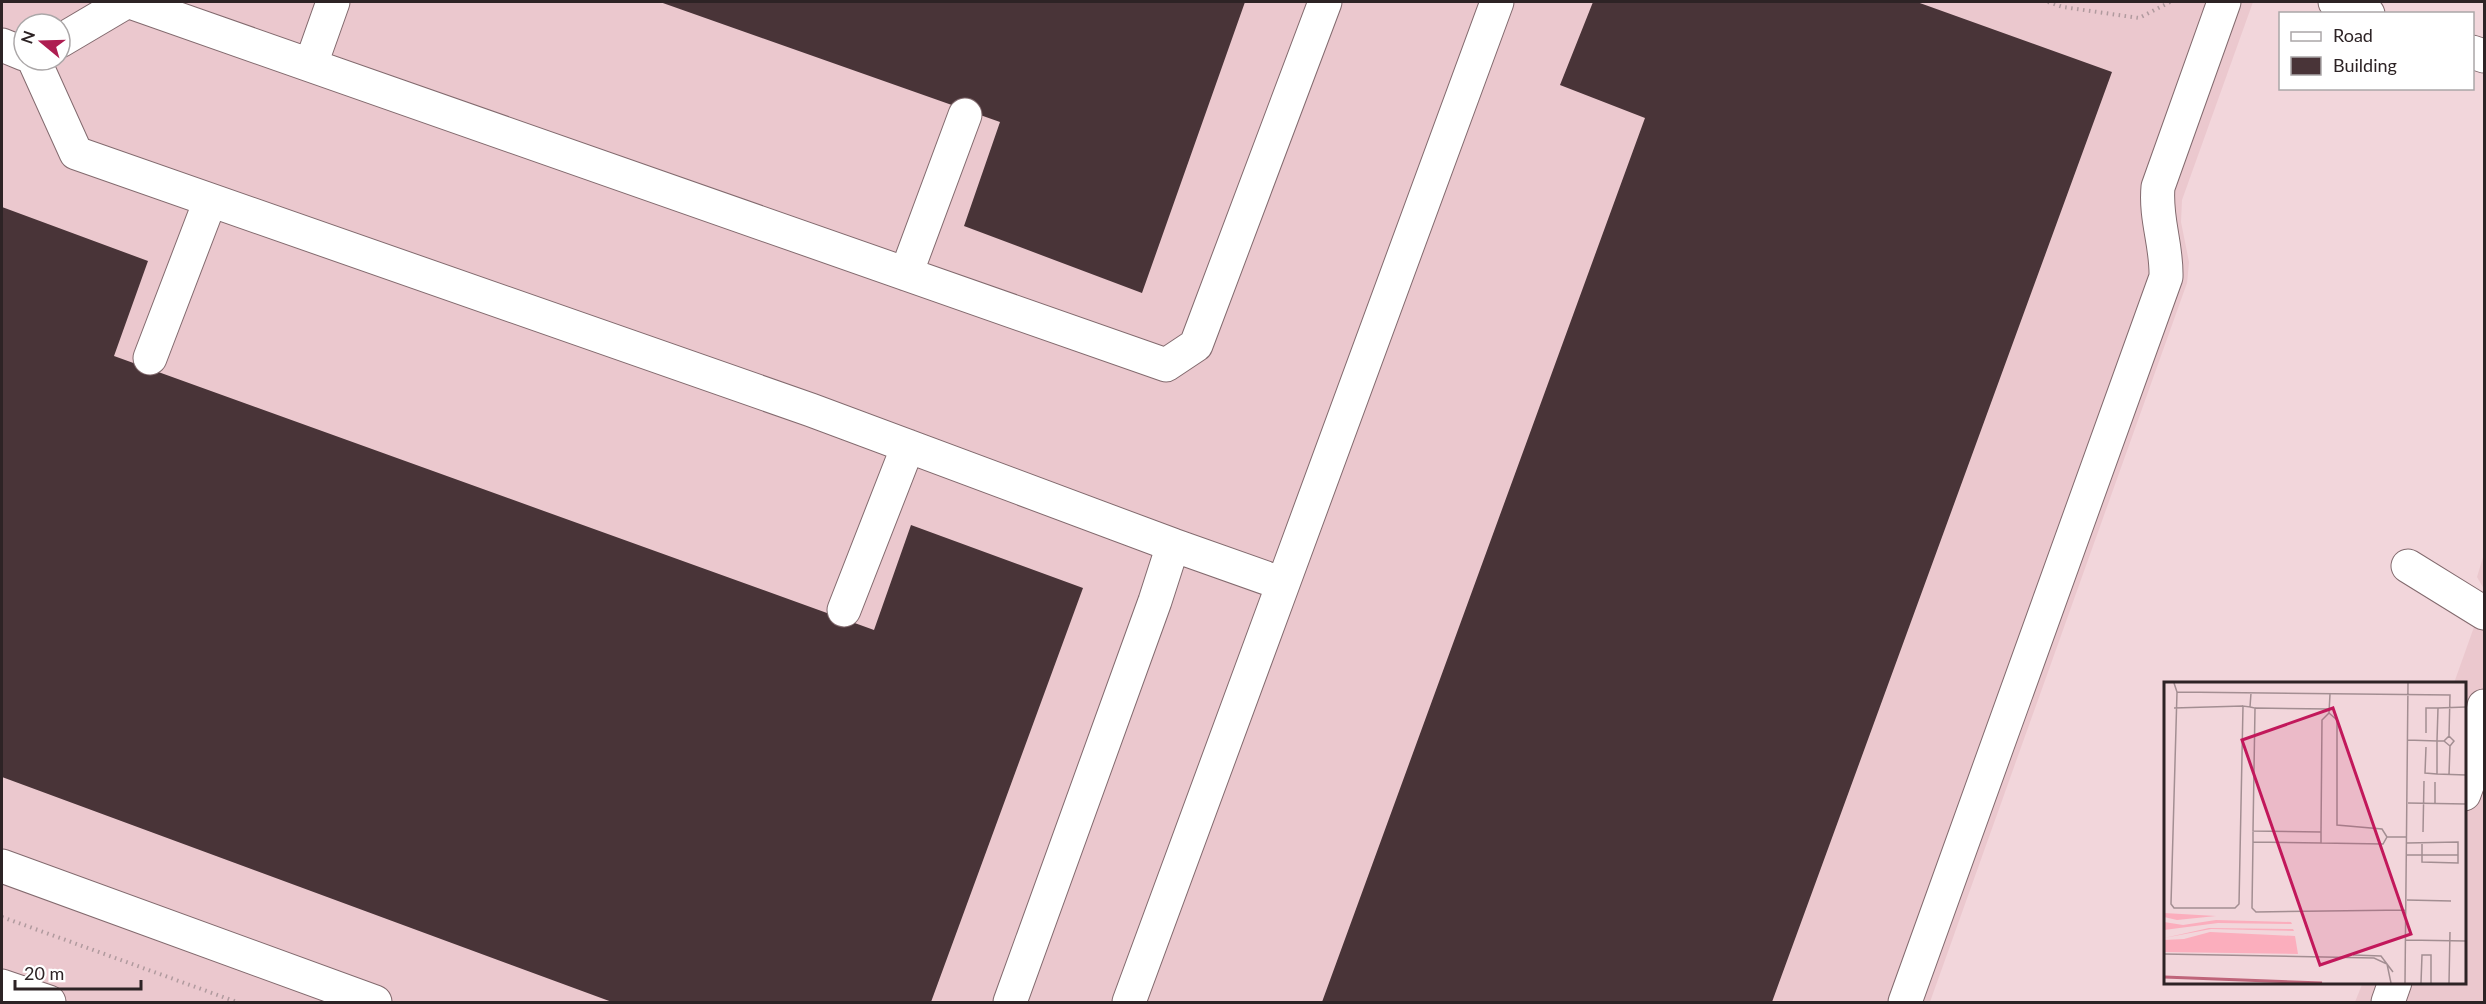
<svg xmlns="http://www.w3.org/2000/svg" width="2486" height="1004" font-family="Lato,sans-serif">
	<rect width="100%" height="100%" fill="#f2d6db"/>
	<path fill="#ebc8ce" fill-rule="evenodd" d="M2 2H2253L2182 200 2181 222 2189 262 2187 283 1930 1002H2ZM24 24H60V60H24Z
		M2484 554V589L2477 577Z
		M2484 599V1002H2355L2363 982H2464V683H2454Z"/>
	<path fill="#493438" d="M660 2H1245L1142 293 964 226 1000 122Z
		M1593 2H1917L2112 72 1772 1002H1322L1645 118 1560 85Z
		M2 207 148 261 114 356 874 630 911 525 1083 588 931 1002H612L2 777Z"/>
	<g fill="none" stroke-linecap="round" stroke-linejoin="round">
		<defs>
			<path id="minor" d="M130 2 1166 365 1196 345 1325 2
				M60 41 126 2
				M2 45 24 54
				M34 60 76 153 811 410 1173 545 1155 601 1010 1002
				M311 64 333 2
				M906 274 965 115
				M150 358 210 201
				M1173 545 1283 584 1497 2
				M2408 566 2484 613
				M844 610 908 446
				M2464 794 2472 772 2484 706
				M2 866 375 1002
				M2 986 49 1002
				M1129 1002 1283 584
				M1905 1002 2166 277C2167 245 2155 219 2158 187L2224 2
				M2388 1002 2395 982"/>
			<path id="major" d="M2335 2 2368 14
				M2472 52 2484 56"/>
		</defs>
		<use href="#minor" stroke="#826a6e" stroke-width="35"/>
		<use href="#major" stroke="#826a6e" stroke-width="35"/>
		<path stroke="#b09a9e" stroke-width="4" stroke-dasharray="1.5 4.5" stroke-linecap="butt" d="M2048 2 2063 7 2139 18 2170 2
			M2 917 237 1002"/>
		<use href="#minor" stroke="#fff" stroke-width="33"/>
		<use href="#major" stroke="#fff" stroke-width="33"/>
	</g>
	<g transform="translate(2164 682)">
		<rect width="302" height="302" fill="#f2d6db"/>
		<path d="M0 231 52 234 13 238 0 235ZM52 238 127 240 128 242 54 241 0 248V240L19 243ZM45 246 129 247 130 249 47 247 0 256ZM46 250 131 254 134 272 0 270V258L20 257Z" fill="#fbaebd"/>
		<path fill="none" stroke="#bf657a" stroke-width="3" d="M0 295 158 301"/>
		<path fill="none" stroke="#a38e92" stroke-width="1.5" d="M10 1 13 10 7 222 10 226H71L75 222 79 24 86 25 87 11M13 10 286 13 285 54M166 12 165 31 173 38V143L218 147 223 155M86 25 91 26 89 149 157 150 158 38 165 31M10 26 79 24M91 26 165 27M262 51V26H274M243 58 273 59 274 26 302 25M280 59H273V92L302 93M262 65 261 91 273 92M285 93 286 64 290 59 285 54 280 59 286 64M244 121 302 122M271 122V100M89 149V160L157 161M157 150V161L219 162 223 155H243M259 150 260 99M89 160 88 226 92 230 242 228M258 162V180L294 181V173M243 173H294V160L243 161M243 218 287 219M242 258 302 259M0 272 210 276 223 282 227 301M189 273 217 274 229 290M241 301 244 1M257 301 258 273H267V301M285 301 286 250"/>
		<path fill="#c2185b" fill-opacity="0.15" stroke="#c2185b" stroke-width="3" d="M169 26 247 252 156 283 78 58Z"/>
		<rect width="302" height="302" fill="none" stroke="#2d2325" stroke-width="3"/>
	</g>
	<rect width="2486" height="1004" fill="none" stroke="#2d2325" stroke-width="6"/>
	<rect x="2279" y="12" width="195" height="78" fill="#ffffff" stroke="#aba7a8" stroke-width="1.5"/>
	<rect x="2291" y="32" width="30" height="9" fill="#ffffff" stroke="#aba7a8" stroke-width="1.5"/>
	<text x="2333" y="42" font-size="18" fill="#2d2325">Road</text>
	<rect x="2291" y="57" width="30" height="18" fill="#493438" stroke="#aba7a8" stroke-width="1.5"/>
	<text x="2333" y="72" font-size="18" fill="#2d2325">Building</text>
	<g transform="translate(42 42) rotate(289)"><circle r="28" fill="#ffffff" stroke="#aba7a8" stroke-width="1.5"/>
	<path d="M0-4.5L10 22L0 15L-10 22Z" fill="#ae1d51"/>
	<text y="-9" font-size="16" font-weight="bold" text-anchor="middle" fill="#2d2325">N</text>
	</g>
	<path d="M15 980v9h126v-9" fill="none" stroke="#2d2325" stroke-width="3"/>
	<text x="24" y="980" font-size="18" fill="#2d2325" stroke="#ffffff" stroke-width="4.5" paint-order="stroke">20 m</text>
</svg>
